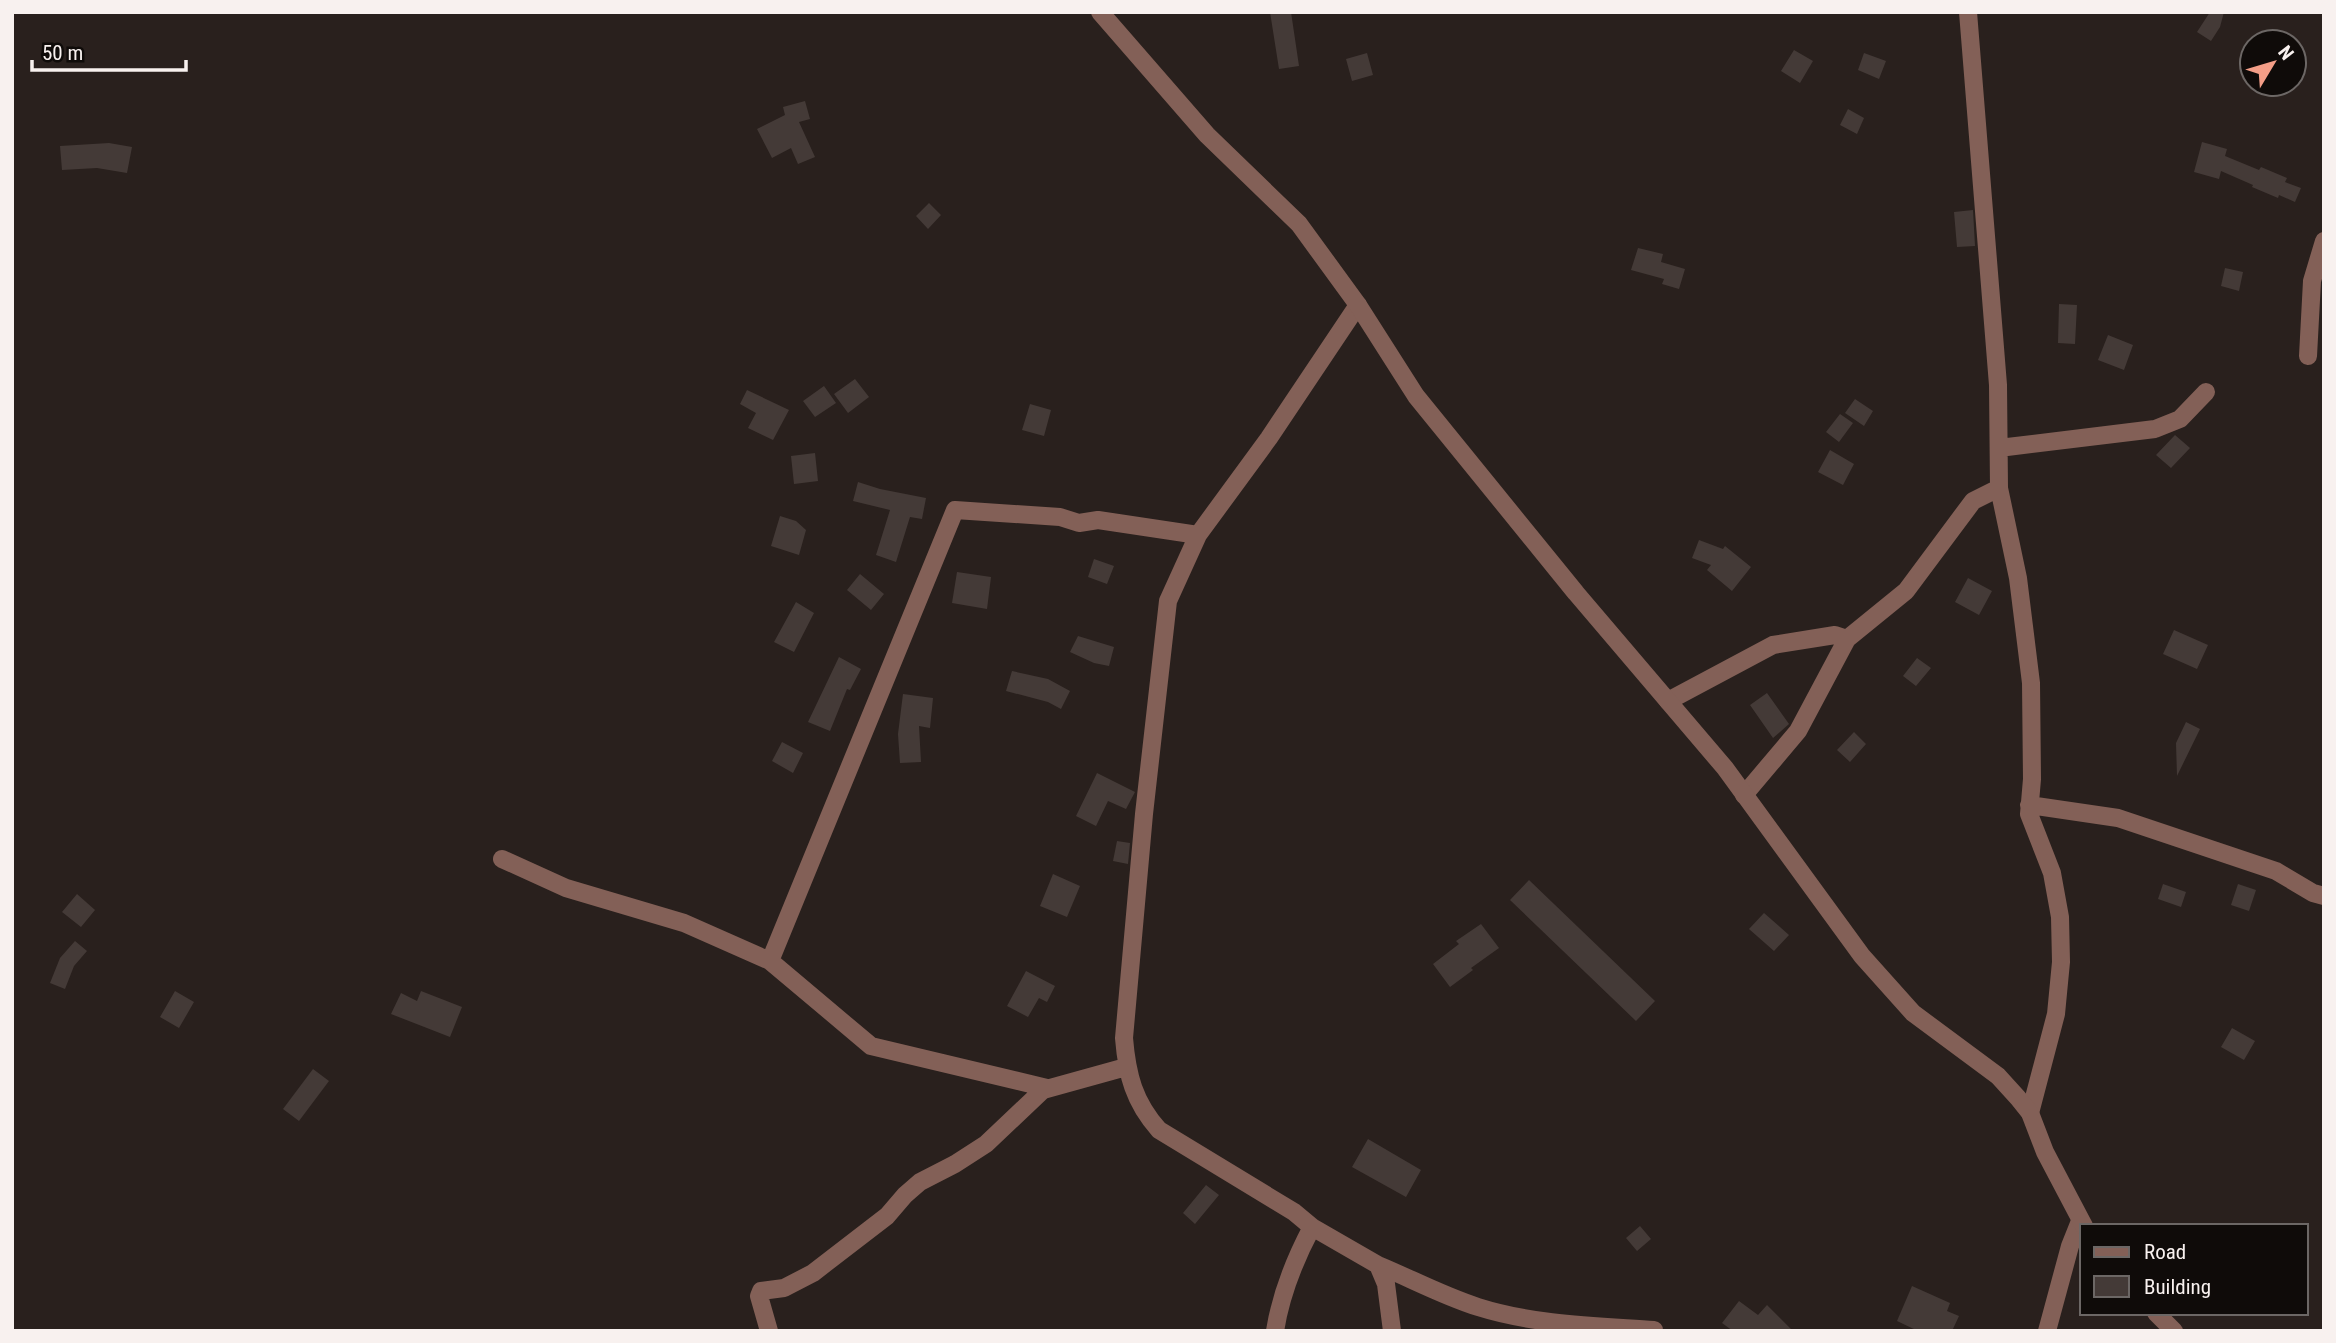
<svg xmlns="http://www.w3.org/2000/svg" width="2336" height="1343" font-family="'Roboto Condensed',sans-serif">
	<rect width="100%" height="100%" fill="#29201d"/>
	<path fill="#443a37" d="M1270 12H1291L1299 66 1279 69Z
		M2210 12H2224L2220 27 2211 41 2197 32Z
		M1794 50 1813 61 1800 83 1781 71Z
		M1367 53 1373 75 1352 81 1346 59Z
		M1864 53 1886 61 1879 79 1858 70Z
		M805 101 810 119 799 122 815 157 798 164 791 148 772 158 757 129 785 115 783 107Z
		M1848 109 1864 118 1857 134 1840 125Z
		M2202 142 2227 149 2225 156 2259 170 2261 167 2287 178 2285 182 2301 188 2295 202 2279 195 2278 198 2252 187 2253 185 2221 171 2219 179 2194 172Z
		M109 143 132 147 127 173 97 168 62 170 60 146Z
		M929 203 941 215 928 229 916 216Z
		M1973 210 1975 246 1957 247 1954 212Z
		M1638 248 1663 254 1661 262 1685 269 1679 289 1662 284 1664 279 1631 270Z
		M2225 268 2243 272 2239 291 2221 286Z
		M2059 304 2077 305 2075 344 2058 343Z
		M2108 335 2133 345 2124 370 2098 360Z
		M855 379 869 397 848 413 834 394Z
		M824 386 836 403 815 417 803 401Z
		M747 390 789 410 773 440 748 428 756 413 740 404Z
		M1855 399 1873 411 1864 426 1845 413Z
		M1030 404 1051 410 1044 436 1022 430Z
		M1840 414 1853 423 1839 442 1826 432Z
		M2175 435 2190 448 2171 468 2156 455Z
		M1830 450 1854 464 1843 485 1818 472Z
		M815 453 818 481 794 484 791 456Z
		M858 482 880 489 926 498 922 519 910 517 896 562 876 555 890 510 853 501Z
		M780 516 796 521 806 530 799 555 771 546Z
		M1699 540 1723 549 1725 546 1751 567 1732 591 1707 570 1711 565 1692 558Z
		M1094 559 1114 566 1107 584 1088 577Z
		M957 572 991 577 987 609 952 603Z
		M860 574 884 594 871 610 847 590Z
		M1968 578 1992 591 1979 615 1955 602Z
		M796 602 814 613 794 652 774 642Z
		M2174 630 2208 645 2197 669 2163 654Z
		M1078 636 1114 647 1109 666 1094 663 1070 652Z
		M839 657 861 669 850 690 847 689 830 731 808 722Z
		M1917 658 1931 668 1916 686 1903 676Z
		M1012 671 1048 679 1070 691 1061 709 1048 702 1006 691Z
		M1767 693 1789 724 1773 738 1750 705Z
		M903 694 933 698 930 728 919 726 921 762 900 763 898 734Z
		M2186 722 2200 729 2177 776 2176 743Z
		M1854 732 1866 744 1850 762 1837 750Z
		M782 742 803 753 793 773 772 761Z
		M1097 773 1135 792 1126 809 1108 801 1096 826 1076 816Z
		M1117 841 1130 843 1128 864 1113 861Z
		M1053 874 1080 886 1067 917 1040 906Z
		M1529 880 1655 1001 1636 1021 1510 900Z
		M2163 884 2186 892 2181 907 2158 899Z
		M2238 884 2256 890 2249 911 2231 905Z
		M77 894 95 910 81 927 62 912Z
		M1764 913 1789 935 1774 951 1749 929Z
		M1481 924 1499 948 1471 968 1473 970 1450 987 1433 964 1459 944 1456 941Z
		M75 941 87 951 74 966 65 989 50 983 60 958Z
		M1026 971 1055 986 1047 1002 1039 998 1028 1017 1007 1006Z
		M175 991 194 1002 179 1028 160 1017Z
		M421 991 462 1007 450 1037 391 1014 401 993 417 1001Z
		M2232 1028 2255 1041 2244 1060 2221 1047Z
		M313 1069 329 1081 299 1121 283 1109Z
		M1368 1139 1421 1170 1406 1197 1352 1167Z
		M1206 1185 1219 1195 1195 1224 1183 1213Z
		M1640 1226 1651 1239 1637 1251 1626 1238Z
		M1912 1286 1950 1303 1947 1311 1959 1316 1952 1331H1918L1897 1321Z
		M1739 1301 1758 1315 1767 1305 1793 1331H1733L1722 1323Z"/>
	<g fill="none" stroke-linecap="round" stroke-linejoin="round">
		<path stroke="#836057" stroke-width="18" d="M1968 12 1998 385 1999 488 2018 578 2031 683 2032 779 2029 814 2052 873 2060 917 2061 962 2056 1014 2030 1113
			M2308 356 2312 281 2324 241
			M1999 448 2155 429 2180 419 2206 392
			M1668 701 1773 645 1835 635 1847 639
			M1744 795 1798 731 1847 639 1906 591 1973 501 1999 488
			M2029 805 2118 818 2276 871 2313 893 2324 896
			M502 859 566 888 684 923 770 961 871 1046 1047 1088
			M770 961 955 510 1060 517 1079 523 1098 520 1198 535
			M1312 1227 1378 1265 1386 1284 1392 1331
			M1378 1265C1412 1279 1443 1296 1478 1307 1535 1325 1596 1326 1654 1330
			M769 1331 759 1296 761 1291 784 1288 813 1273 887 1216 905 1195 920 1182 955 1164 986 1144 1043 1090 1126 1067
			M1275 1331C1281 1293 1294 1261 1312 1227L1294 1212 1159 1130C1134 1102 1127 1075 1124 1038L1144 814 1168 601 1198 535 1269 438 1358 305
			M2047 1331 2070 1246 2080 1221"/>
		<path stroke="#836057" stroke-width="18" d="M1100 12 1207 135 1299 224 1358 305 1416 396 1576 593 1725 768 1862 956 1913 1013 1998 1076 2018 1098 2030 1113 2045 1152 2084 1226
			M2156 1313 2174 1331"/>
	</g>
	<rect width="2336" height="1343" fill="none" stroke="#f8f1ef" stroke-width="28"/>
	<rect x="2080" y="1224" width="228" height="91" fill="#0f0b09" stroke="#6c6765" stroke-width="2"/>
	<rect x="2094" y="1247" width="35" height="10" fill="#836057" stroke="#6c6765" stroke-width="2"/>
	<text x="2144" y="1259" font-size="21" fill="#f8f1ef">Road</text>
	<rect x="2094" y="1276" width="35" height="21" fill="#443a37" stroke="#6c6765" stroke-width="2"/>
	<text x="2144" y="1294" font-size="21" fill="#f8f1ef">Building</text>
	<g transform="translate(2273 63) rotate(52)"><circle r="33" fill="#0f0b09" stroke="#6c6765" stroke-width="2"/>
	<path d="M0-5L12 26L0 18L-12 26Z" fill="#f49e87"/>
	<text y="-10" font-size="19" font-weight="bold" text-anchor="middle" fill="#f8f1ef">N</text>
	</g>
	<path d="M32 60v10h154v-10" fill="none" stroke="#f8f1ef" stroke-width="3.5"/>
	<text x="42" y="60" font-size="21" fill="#f8f1ef" stroke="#0f0b09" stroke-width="5" paint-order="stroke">50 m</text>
</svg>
